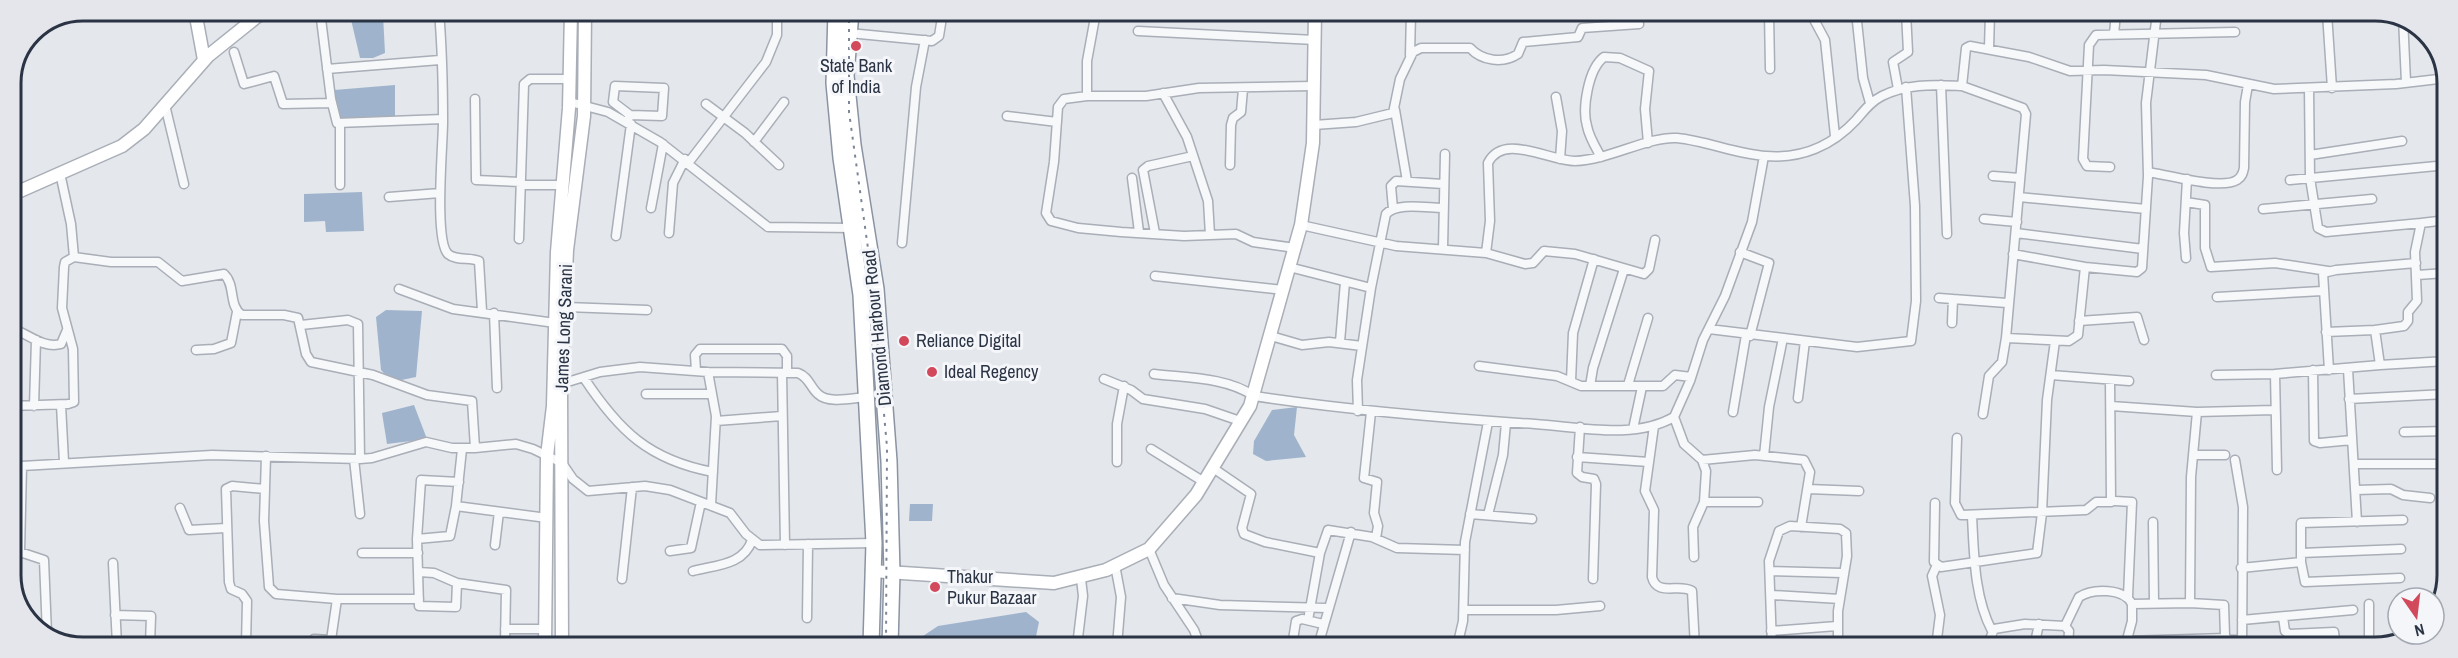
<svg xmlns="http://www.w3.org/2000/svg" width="2458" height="658" font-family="'Archivo Narrow',sans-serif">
	<rect width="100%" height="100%" fill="#e4e7ec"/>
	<path fill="#9fb4cc" d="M349 11H380L383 15 385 53 373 58H360Z
		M395 85V117L344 121 338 117 334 90Z
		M362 192 364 231 326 232 325 221 304 222V194Z
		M386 310 422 311 416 377 392 382 381 370 376 317Z
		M414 405 427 439 387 444 382 413Z
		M1297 407 1294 435 1306 457 1266 461 1253 454 1254 441 1272 410Z
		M910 504H933L932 521H909Z
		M1026 612 1039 622 1034 646H922L923 636 938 626Z"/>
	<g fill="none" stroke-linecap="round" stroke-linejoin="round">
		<defs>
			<path id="street" d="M320 11 331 99 337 123 443 119
				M439 11C442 47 443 85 443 122 443 145 434 240 448 254 456 261 470 257 479 261L482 311
				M1058 12 1094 16
				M1769 12 1770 69
				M1810 12 1825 40 1835 136
				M1856 12 1863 78 1870 103
				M2327 13 2332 88
				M2403 18 2406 82
				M1138 31 1315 40
				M849 33 932 41 939 36 943 11
				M2114 34 2116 13
				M1989 49 1990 12
				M234 52 244 84 274 76 283 104 332 103
				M1410 55 1411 12
				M327 69 440 60
				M1941 85 1947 234
				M1962 86 2023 108 2026 114 2006 338
				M2309 88 2310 178 2318 228 2326 232 2421 223 2415 252 2417 301 2408 312V321L2404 326 2375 330 2380 365 2446 361
				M1898 89 1893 62 1908 52 1906 12
				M1163 93 1187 137 1208 201 1210 235
				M1087 96V61L1096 12
				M1556 97 1562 131 1560 159
				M475 99 476 180 521 182
				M570 102 608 112 660 142 768 227 854 228
				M706 104 745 133 779 165
				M165 105 184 184
				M1395 110 1407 181
				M1007 116 1057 122
				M627 122 630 115 662 116 664 88 615 86 613 102 630 115
				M1314 125 1356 122 1393 113 1400 79 1413 52 1421 48H1470C1482 61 1503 64 1518 54L1523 42 1578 37 1582 28 1639 24
				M754 142 784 102
				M2310 155 2402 141
				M1601 157C1596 148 1589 137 1587 126 1582 109 1588 69 1604 57L1620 58 1649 71 1645 109 1648 143
				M689 162 766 62 777 35V11
				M1230 165 1231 125 1233 118 1241 112 1243 89
				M2110 167 2087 166 2083 159 2089 45 2096 35 2235 32
				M2148 172C2167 175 2222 190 2237 180 2242 177 2243 173 2244 168L2245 102 2248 85
				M60 173 71 224 74 257 111 262H158L182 281 224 274C236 285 228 306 242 315H284L298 318 306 354 311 362 373 375 427 395 472 401 475 448 516 444 533 449 562 463 573 479 588 491 645 486 670 490 730 513 746 534 760 545 874 543
				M1993 176 2020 178
				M1132 178 1139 232
				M2290 180 2447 165
				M340 185V124
				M521 185H563
				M389 197 440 193
				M2019 197 2146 209
				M2186 202 2205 205V248L2211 267 2275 263 2328 271
				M651 208 663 144
				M1393 209 1391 186 1396 181 1443 184
				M2263 209 2372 199
				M1984 219 2017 222
				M2421 223 2447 220
				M1301 225 1396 246 1486 253 1490 221 1488 163C1503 132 1549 161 1575 161 1609 160 1649 136 1677 138 1707 141 1736 154 1766 156 1801 159 1832 146 1856 120 1864 111 1870 102 1882 96 1908 83 1934 85 1962 86L1966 48 1970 46 2029 57 2070 71 2104 70 2206 75 2274 89 2396 84 2447 78
				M669 233 673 183 685 159
				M1155 233 1143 170 1148 166 1193 156
				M2016 233 2143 249
				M616 236 631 124
				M519 239 524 84 530 79H570
				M902 243 916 87 925 40
				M1295 248 1253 242 1236 234 1184 236 1121 232 1078 228 1051 221 1046 213 1054 162 1058 107 1064 99 1087 96H1146L1199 88 1313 86
				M1443 248 1445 154
				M1740 252 1769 263 1750 336
				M1486 253 1525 264 1533 263 1544 251 1575 254 1644 274 1649 269 1655 240
				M2013 254 2085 267 2137 272 2142 268 2148 176 2146 103 2157 13
				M2186 258 2184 233 2187 179
				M1289 267 1371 288
				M2417 275 2446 273
				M1155 276 1283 290
				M399 289 453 309 555 323
				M2217 297 2322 291
				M1939 298 2007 303
				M566 307 647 310
				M494 313 497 388
				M2079 321 2137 317 2144 340
				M1952 323 1953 299
				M11 328C27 333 43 349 61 344L67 330
				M1709 329 1857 347 1911 341 1916 301 1915 206 1906 87
				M2326 332 2375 330
				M1271 336 1302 345 1329 342 1362 346
				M1340 342 1345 282
				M196 350 214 349 231 343 237 312
				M1479 366 1557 376 1581 386H1663L1675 375 1691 377
				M2348 369 2357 522
				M2313 370 2314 441 2320 443 2352 440
				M2329 370 2323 273 2336 270 2416 263
				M696 371 695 355 700 349H782L787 356V373
				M708 372 716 416 711 505
				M782 373 785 545
				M1154 374C1187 378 1226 377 1254 396 1347 410 1441 418 1535 424 1580 427 1634 440 1674 417L1684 444 1702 460 1706 471 1704 502 1693 527 1694 557
				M2051 375 2129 381
				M2216 375 2275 374
				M584 378C619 431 649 460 713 472
				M1104 379 1131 390 1143 399 1205 409 1240 421
				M1571 381 1573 333 1594 259
				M561 384 600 372 640 367 708 372 798 373C809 377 810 387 818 394 828 404 853 398 866 397
				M1628 385 1648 318
				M1590 386 1593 368 1624 269
				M646 394H710
				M1798 398 1805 341
				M2349 399 2446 394
				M61 405 64 462
				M11 406 68 404 74 402 73 349 62 308 64 267 65 262 74 257
				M34 406 36 340
				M2111 406 2197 412
				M1358 411 1357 380 1371 288 1386 214C1397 202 1427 208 1442 208
				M1371 412 1364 478 1377 482 1374 513 1378 526 1376 538
				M1733 412 1746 335
				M1983 414 1989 376 2002 362 2006 338 2069 341 2078 335 2085 267
				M1674 417 1690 381 1703 340 1725 296 1752 222 1764 156
				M716 421 782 416
				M1654 426 1645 491 1654 510 1652 577C1657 597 1679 583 1692 591L1695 647
				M1580 427 1577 473 1582 477 1594 479 1596 484 1593 579
				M1633 429 1642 387
				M2404 432 2446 431
				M1957 438 1955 503 1961 515 2086 510 2096 502H2111L2110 380
				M462 449 456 506 547 518
				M1151 449 1204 482
				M2193 455H2225
				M266 456 264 521 269 587 276 594 337 599 331 640 314 639 310 645
				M1764 456 1769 407 1783 338
				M1577 457 1649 462
				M354 459 360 514
				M360 459 372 458 426 442 452 448H475
				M1702 460 1755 455 1804 460 1810 472 1801 527
				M2235 460 2243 507 2242 647
				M1117 462V424L1124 386
				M2355 464H2446
				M1213 468 1251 494 1242 528 1244 534 1265 542 1320 553
				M2277 470 2275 374 2380 365
				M1808 489 1859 491
				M2356 490 2391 489 2403 495 2430 498
				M2115 501 2132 502 2128 597
				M1704 502H1758
				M1935 503 1934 562 1941 567 2037 553 2042 513 2047 400 2055 341
				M180 508 189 530 226 528
				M1470 514 1532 519
				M1488 515 1503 455 1506 423
				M1972 516C1974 553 1974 597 1992 631
				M2153 522 2154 602
				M417 539 421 480 459 482
				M495 545 499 512
				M1149 549 1164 585 1194 630 1200 646
				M670 551 691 548 701 502
				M362 553H418
				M2301 553 2401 549
				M2301 562 2305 582 2400 578
				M113 563 117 645
				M1115 565 1121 597 1117 646
				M2241 568 2301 562V523L2403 520
				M693 571C716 565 744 565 752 540
				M1771 571 1842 573
				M419 572 434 573 457 583
				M622 579 632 487
				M1772 595 1840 599
				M1172 598 1220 605 1327 608
				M337 599H419
				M2190 603 2224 605 2225 636 2228 640H2242
				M2369 604V647
				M1464 610H1556L1600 606
				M115 615 151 616 150 645
				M2283 617 2285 631 2289 634 2334 632 2336 647
				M807 618 808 544
				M1308 620 1320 553 1328 530 1372 537 1397 548 1465 550
				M2242 620 2353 610
				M2065 626 2079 597C2093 588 2124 588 2132 604L2190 603 2191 477 2197 412 2274 410
				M505 629H545
				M1771 631 1837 626
				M47 634 44 560 20 552 22 466 212 455 360 459 358 324 348 320 301 325
				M2126 641 2226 638
				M451 642 505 643 506 590 457 583 456 607 419 606 417 539 450 536 456 506
				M246 645 247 601 242 594 231 589 229 582 226 489 232 486 265 489
				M1077 646 1083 596 1081 579
				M1292 646 1296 621 1302 619 1323 624
				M1318 646 1351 532
				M1457 647 1463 621 1465 542 1488 422
				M1772 647 1769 561 1779 531 1790 526 1840 529 1846 533 1847 556 1838 611V647
				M1936 647 1940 615 1932 576 1937 565
				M1948 647 1983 644 1990 639 1994 629 2025 624 2065 626 2069 631 2068 647
				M2034 647 2039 624
				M2125 647 2132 621V604"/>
			<path id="secondary" d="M195 11 204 60
				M11 195 122 146 144 129 208 56 264 11
				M872 571 1054 583 1106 570 1149 549 1196 495 1250 406 1301 225 1313 143 1315 12
				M545 646 547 456 553 406 557 252 569 108 571 11
				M562 646 561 384 567 250 584 116 585 11"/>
			<path id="highway" d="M836 11 834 83 841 158 861 295 874 543 871 646
				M851 11 846 76 853 145 876 289 889 461 892 572 890 646"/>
		</defs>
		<use href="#street" stroke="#a9aeb7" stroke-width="11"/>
		<use href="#secondary" stroke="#a9aeb7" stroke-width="15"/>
		<use href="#highway" stroke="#8b94a3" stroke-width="18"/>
		<use href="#street" stroke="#f7f8fa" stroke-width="8"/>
		<use href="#secondary" stroke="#fff" stroke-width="12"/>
		<use href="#highway" stroke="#fff" stroke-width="15"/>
		<path stroke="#7d8696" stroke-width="2" stroke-dasharray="3 6" stroke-linecap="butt" d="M849 11V112L871 270 887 447 886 646"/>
	</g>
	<g fill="#d1495b" stroke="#f4f6f9" stroke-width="2">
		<circle cx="856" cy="46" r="6"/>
		<circle cx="904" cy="341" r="6"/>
		<circle cx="932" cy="372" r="6"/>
		<circle cx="935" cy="587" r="6"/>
	</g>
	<g text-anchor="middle" stroke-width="6" stroke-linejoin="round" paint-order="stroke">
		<g font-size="18" fill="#2b3445" stroke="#f4f6f9" text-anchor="start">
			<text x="856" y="72" text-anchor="middle">State Bank<tspan x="856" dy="21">of India</tspan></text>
			<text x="916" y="347">Reliance Digital</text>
			<text x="944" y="378">Ideal Regency</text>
			<text x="947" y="583">Thakur<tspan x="947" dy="21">Pukur Bazaar</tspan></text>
		</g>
		<g font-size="18" fill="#2b3445" stroke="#f4f6f9">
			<text transform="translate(564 328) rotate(-88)" y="6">James Long Sarani</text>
			<text transform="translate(877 328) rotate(-96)" y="6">Diamond Harbour Road</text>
		</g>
	</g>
	<path d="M0 0H2458V658H0ZM83 21H2375A62 62 0 0 1 2437 83V575A62 62 0 0 1 2375 637H83A62 62 0 0 1 21 575V83A62 62 0 0 1 83 21Z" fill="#e4e6eb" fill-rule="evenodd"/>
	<path fill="none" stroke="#2b3445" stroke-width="3" d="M83 21H2375A62 62 0 0 1 2437 83V575A62 62 0 0 1 2375 637H83A62 62 0 0 1 21 575V83A62 62 0 0 1 83 21Z"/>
	<g transform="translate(2416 616) rotate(166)"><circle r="28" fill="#f4f6f9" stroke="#a4a8b1" stroke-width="1.5"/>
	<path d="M0-4.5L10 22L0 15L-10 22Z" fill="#d1495b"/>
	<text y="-9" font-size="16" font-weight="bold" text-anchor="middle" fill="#2b3445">N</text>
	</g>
</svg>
